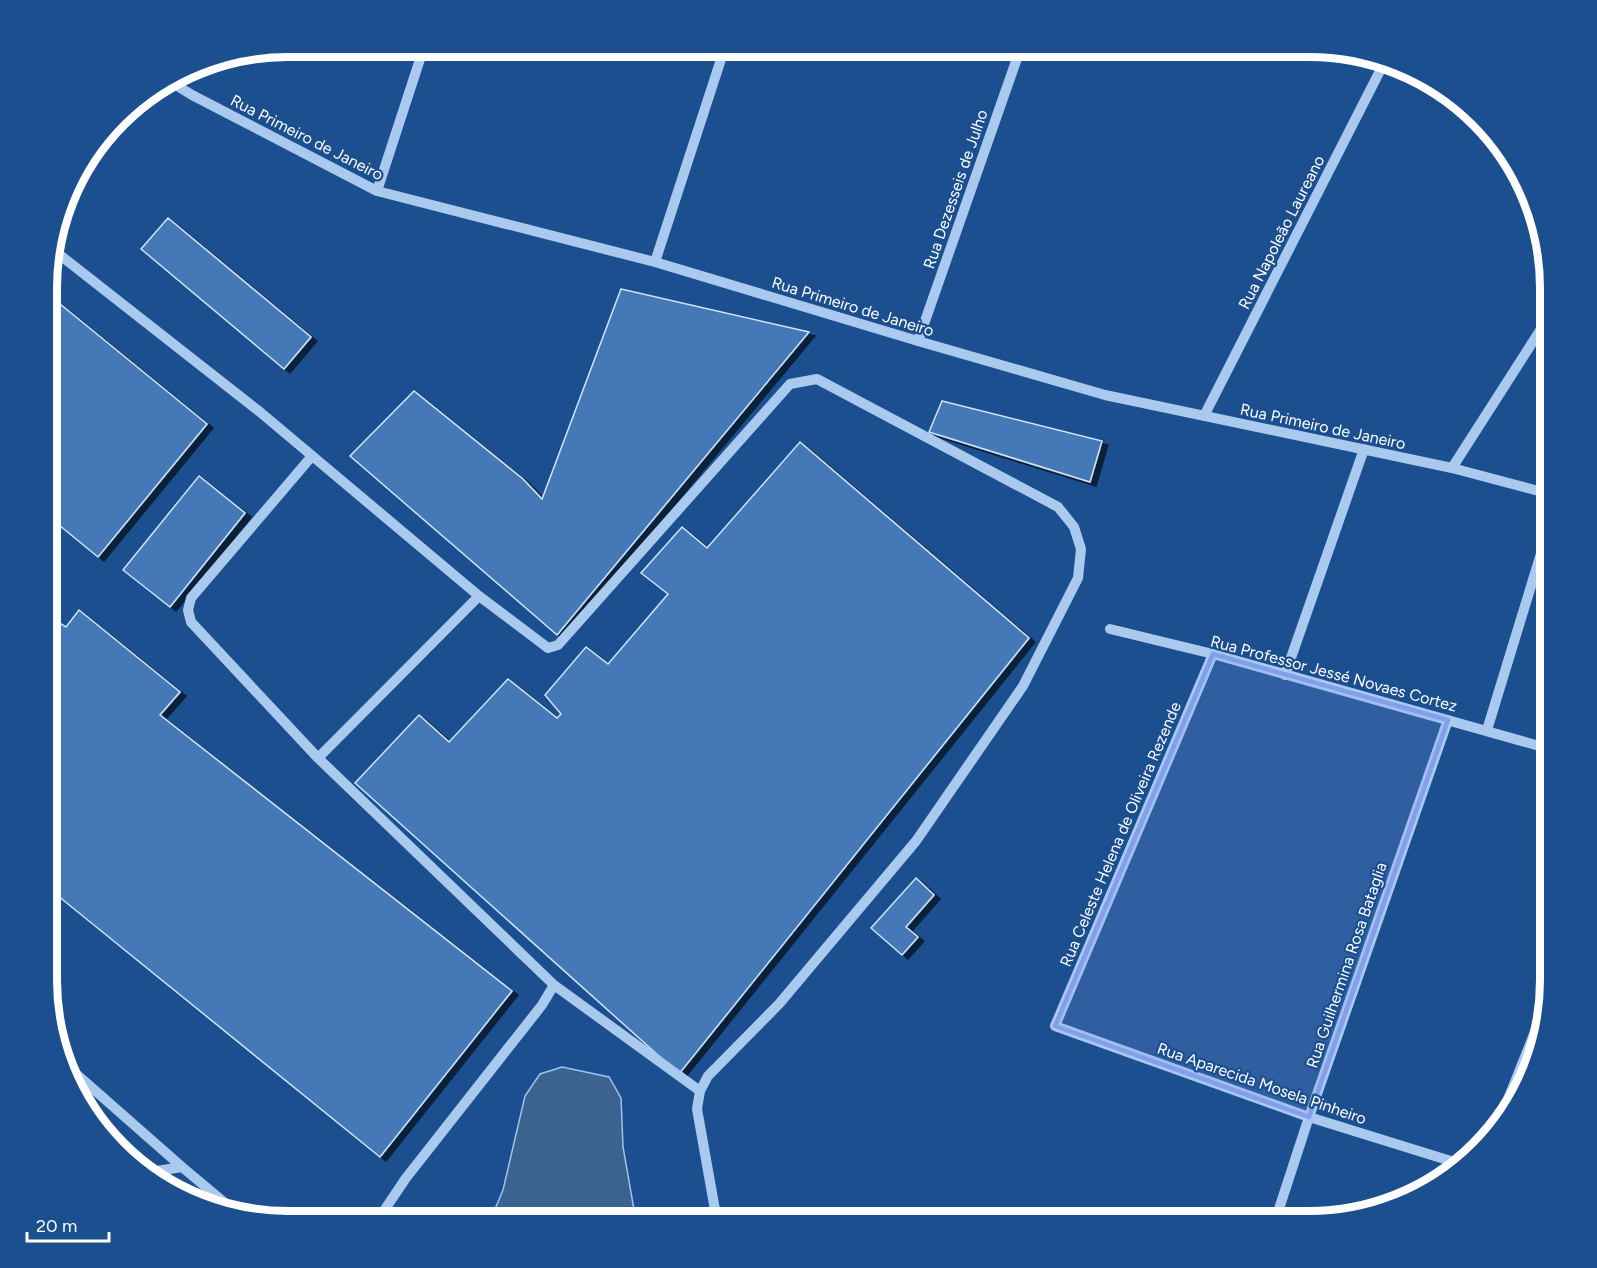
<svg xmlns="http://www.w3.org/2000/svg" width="1597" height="1268" font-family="Figtree,sans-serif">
	<defs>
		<filter id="shadow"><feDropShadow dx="6" dy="4" stdDeviation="0" flood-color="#0009"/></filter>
	</defs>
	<rect width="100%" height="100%" fill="#1b4f8f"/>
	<path fill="#3c6290" stroke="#9cc4f0" stroke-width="1.5" d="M562 1067 609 1077 621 1098 623 1147 636 1221H490L503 1190 525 1096 540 1074Z"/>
	<path fill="#4478b7" stroke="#cfe3fa" stroke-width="1.5" filter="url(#shadow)" d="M168 218 311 337 284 369 141 249Z
		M621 289 809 332 557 635 350 456 414 391 523 479 542 499Z
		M49 295 207 424 98 557 48 516Z
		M942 401 1102 441 1090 482 929 432Z
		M800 442 1029 638 679 1074 355 783 419 715 449 742 508 679 557 718 561 714 545 695 586 647 608 664 668 594 641 573 682 527 707 548Z
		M199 476 245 513 170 607 123 570Z
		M79 610 180 692 160 715 512 991 380 1157 47 887 48 616 66 627Z
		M916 878 934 895 906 927 918 937 902 955 871 928Z"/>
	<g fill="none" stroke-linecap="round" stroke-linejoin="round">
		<path stroke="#a9c9ee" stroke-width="10" d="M171 82 192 95 377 191 655 262 918 341 1105 395 1452 468 1550 494
			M377 191 424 47
			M51 248 260 412 479 596 548 648 558 645 790 384 817 379 1058 507 1074 527 1081 549 1078 578 1023 686 916 841 779 1004 708 1076 700 1091 697 1109 717 1221
			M655 262 725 47
			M918 341 1021 47
			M1204 416 1385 61
			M312 456 191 598 188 610 191 622 318 758 554 985
			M1452 468 1550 315
			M1110 629 1213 654 1550 749
			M1213 654 1055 1026 1309 1117 1454 1162H1460
			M1285 675 1364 449
			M1487 730 1550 524
			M318 758 479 596
			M66 1065 182 1167 237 1213
			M1495 1132 1550 994
			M142 1170 157 1171 182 1167
			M377 1221 406 1178 542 1005 554 985 700 1091
			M1275 1221 1309 1117 1448 720"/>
	</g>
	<path fill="#839eea" fill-opacity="0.2" stroke="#839eea" stroke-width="4.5" stroke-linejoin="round" d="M1213 654 1448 720 1309 1117 1055 1026Z"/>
	<g text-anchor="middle" stroke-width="4.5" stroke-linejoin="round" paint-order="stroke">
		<g font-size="16" fill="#fff" stroke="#1b4f8f">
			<text transform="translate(307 137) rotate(27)" y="6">Rua Primeiro de Janeiro</text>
			<text transform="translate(955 189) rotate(-71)" y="6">Rua Dezesseis de Julho</text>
			<text transform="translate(1281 232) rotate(-63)" y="6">Rua Napoleão Laureano</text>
			<text transform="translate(853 306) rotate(17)" y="6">Rua Primeiro de Janeiro</text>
			<text transform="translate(1323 426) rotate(12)" y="6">Rua Primeiro de Janeiro</text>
			<text transform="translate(1334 673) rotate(15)" y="6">Rua Professor Jessé Novaes Cortez</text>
			<text transform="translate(1120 834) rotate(-67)" y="6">Rua Celeste Helena de Oliveira Rezende</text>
			<text transform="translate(1346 965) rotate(-71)" y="6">Rua Guilhermina Rosa Bataglia</text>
			<text transform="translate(1262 1083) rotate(19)" y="6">Rua Aparecida Mosela Pinheiro</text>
		</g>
	</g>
	<path d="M0 0H1597V1268H0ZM288 57H1309A231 231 0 0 1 1540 288V980A231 231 0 0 1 1309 1211H288A231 231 0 0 1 57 980V288A231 231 0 0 1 288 57Z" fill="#1b4f8f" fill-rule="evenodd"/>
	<path fill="none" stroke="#fff" stroke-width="8" d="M288 57H1309A231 231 0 0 1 1540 288V980A231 231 0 0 1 1309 1211H288A231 231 0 0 1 57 980V288A231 231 0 0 1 288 57Z"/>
	<path d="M27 1232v9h82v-9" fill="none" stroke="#ffffff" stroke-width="3"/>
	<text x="36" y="1232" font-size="18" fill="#ffffff" stroke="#1b4f8f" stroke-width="4.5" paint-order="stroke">20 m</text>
</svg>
